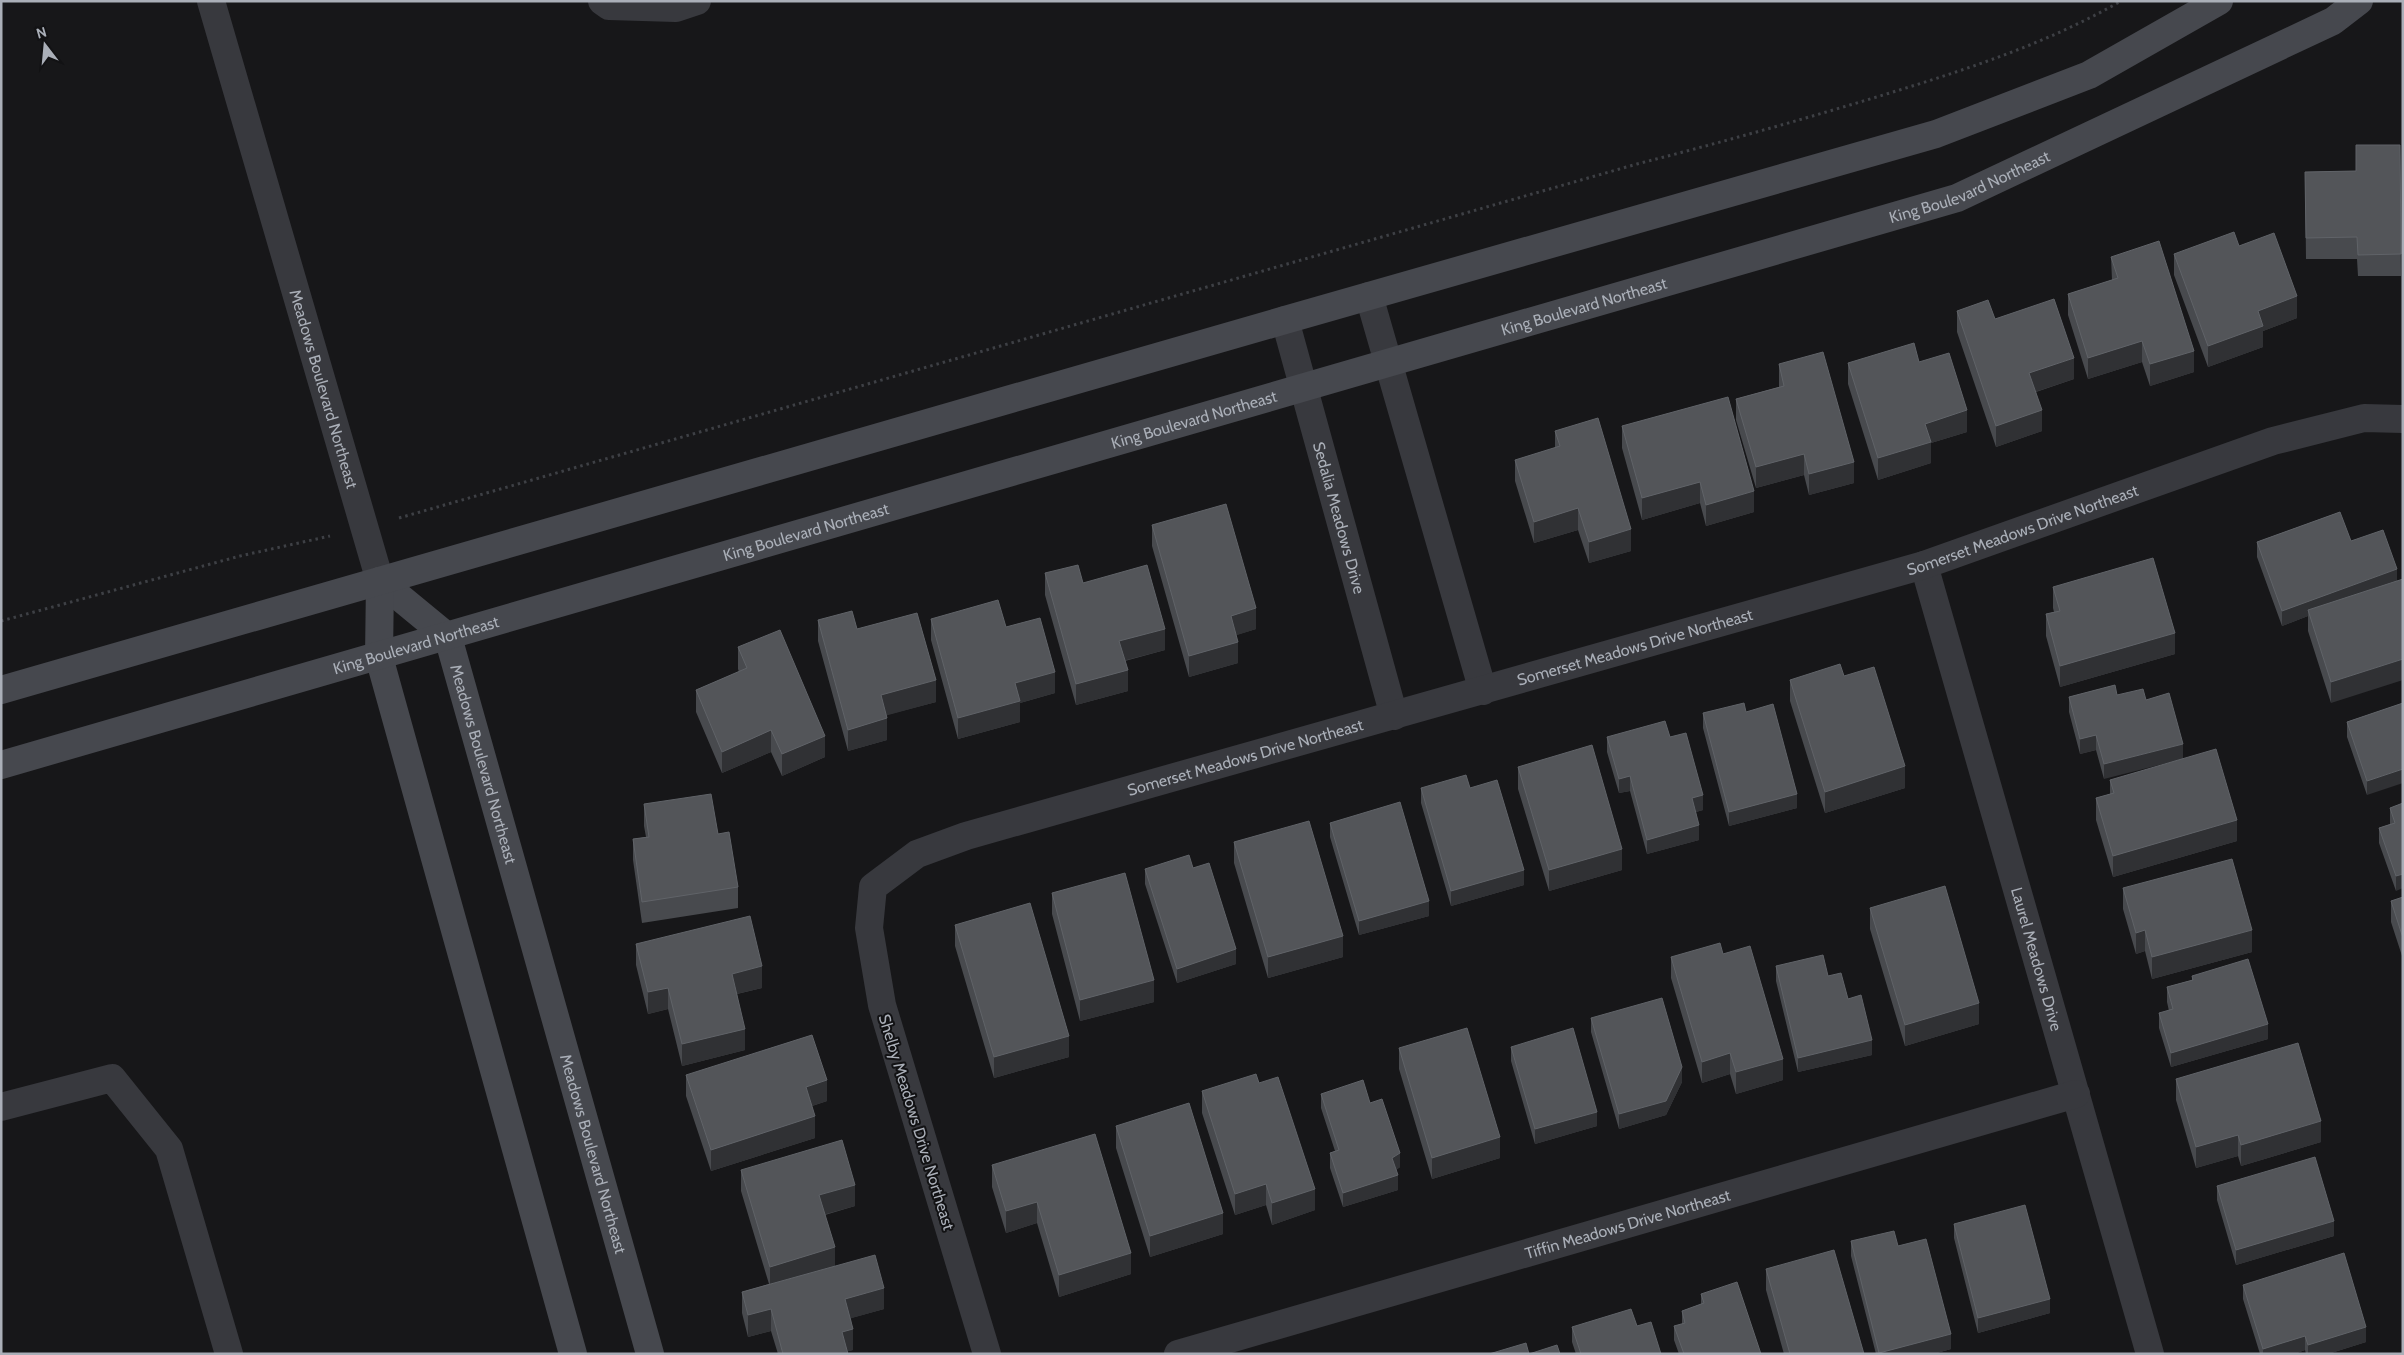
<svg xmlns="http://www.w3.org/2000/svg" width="2404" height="1355" font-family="Cabin,sans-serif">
	<rect width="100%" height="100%" fill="#171719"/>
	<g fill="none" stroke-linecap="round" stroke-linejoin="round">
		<path stroke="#3e4045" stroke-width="3" stroke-dasharray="2.5 4" stroke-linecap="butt" d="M399 518 1637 164C1723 142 1808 118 1893 92 1971 68 2050 42 2121 1
			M1 621 240 556 330 536"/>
		<g stroke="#38393e" stroke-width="28">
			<path id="s1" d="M211 1 380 581"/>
			<path d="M602 1 609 6 676 8 697 1"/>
			<path d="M1369 296 1483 691"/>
			<path id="s2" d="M1285 320 1394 716"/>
			<path id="s3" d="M1924 565 2150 1354"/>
			<path d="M1 1107 112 1078 169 1149 229 1354"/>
			<path id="s4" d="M987 1354 882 1005 869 928 873 887 917 854 966 836 1924 565 2273 441 2364 418 2403 419"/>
			<path id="s5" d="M1178 1354 2076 1094"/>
		</g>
		<g stroke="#46484e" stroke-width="28">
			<path id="s6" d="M380 581 448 637 650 1354"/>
			<path d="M380 581 379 657 573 1354"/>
			<path d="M1 690 1285 320 1936 134 2089 75 2219 1"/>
			<path id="s7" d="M1 765 1957 198 2333 21 2359 1"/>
		</g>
	</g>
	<path fill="#484a4e" d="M2400 145 2401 276H2358L2357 259H2306L2305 172 2356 171Z
		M2239 246 2297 318 2263 331V347L2208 367 2174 275V254Z
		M2111 257 2194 372 2150 386 2142 362 2088 379 2068 315V294L2112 280Z
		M1957 311 1995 319 2074 379 2036 392 2042 431 1996 447 1957 332Z
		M1919 362 1967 432 1931 443V463L1878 480 1848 384V363Z
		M1779 364 1854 483 1809 495 1804 475 1756 488 1736 420V399L1779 387Z
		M1622 426 1754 512 1706 526 1700 503 1642 520 1622 448Z
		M1555 431 1631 551 1589 563 1578 530 1534 543 1515 481V460L1555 448Z
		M2340 512 2331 703 2308 631V616L2282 626 2257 557V542Z
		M1152 525 1256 629 1236 635 1238 663 1189 677 1152 546Z
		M1045 573 1083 583 1165 650 1125 661 1128 691 1076 705 1045 595Z
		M2053 587 2175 654 2060 687 2046 636V614L2054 612 2053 608Z
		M931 619 1006 627 1055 693 1020 703V722L958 739 931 640Z
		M818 620 857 629 936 702 886 715 887 740 848 751 818 641Z
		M738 647 825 757 782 776 771 752 722 773 696 712V690L739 672 738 669Z
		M1844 676 1905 788 1825 813 1790 701V680Z
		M2115 685 2104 779 2096 750 2080 754 2069 712V697Z
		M2403 703 2367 795 2347 737V722Z
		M1746 712 1797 808 1729 826 1703 728V713Z
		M1607 737H1670L1703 810 1696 812 1699 840 1647 854 1630 791 1619 793 1607 752Z
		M1518 767 1622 870 1549 891 1518 789Z
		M2110 780 2237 841 2113 877 2096 820V798L2110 794Z
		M1421 788H1470L1524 885 1451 906 1421 803Z
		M2403 803 2396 891 2379 843V828L2390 824V808Z
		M644 804 718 834 738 887V908L642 923 633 860V839L646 837 644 826Z
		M1330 823 1429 916 1359 935 1330 837Z
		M1234 842 1343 957 1268 978 1234 863Z
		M1193 868 1236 964 1177 983 1145 884V869Z
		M2123 888 2252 952 2152 979 2145 951 2136 954 2123 909Z
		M1052 893 1154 1002 1080 1021 1052 914Z
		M2403 897V959L2391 922V901Z
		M1870 908 1979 1024 1905 1046 1870 929Z
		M955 925 1069 1057 994 1078 955 946Z
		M636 944 762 988 737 994 745 1050 682 1066 668 1009 648 1014 636 965Z
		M1723 954 1783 1080 1736 1094 1730 1074 1702 1083 1671 978V957Z
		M1776 966 1828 976 1848 999 1872 1055 1798 1072 1776 981Z
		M2192 976 2268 1039 2171 1067 2159 1028V1013L2169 1011 2167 1002V987L2192 980Z
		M1591 1018 1682 1082 1666 1115 1619 1129 1591 1032Z
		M1511 1047 1597 1126 1535 1144 1511 1061Z
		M1399 1048 1500 1158 1432 1179 1399 1069Z
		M686 1075 827 1101 812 1106 815 1138 711 1171 686 1096Z
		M2176 1079 2321 1142 2241 1166 2238 1156 2196 1168 2176 1100Z
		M1259 1083 1315 1210 1272 1225 1266 1205 1235 1215 1202 1113V1091Z
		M1321 1094 1370 1103 1400 1167 1396 1170 1398 1190 1343 1207 1330 1168V1153L1335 1151 1321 1108Z
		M1116 1126 1223 1234 1150 1257 1116 1148Z
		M992 1165 1131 1274 1059 1297 1037 1223 1006 1233 992 1187Z
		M741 1170 855 1206 825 1215 835 1266 884 1309 851 1318 853 1350 848 1351V1354H778L771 1331 748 1337 742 1313V1292L769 1284 741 1191Z
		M2217 1186 2334 1236 2236 1265 2217 1200Z
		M1954 1224 2050 1313 1978 1333 1954 1238Z
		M1851 1241 1898 1246 1951 1349 1933 1354H1876L1851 1256Z
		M1766 1269 1864 1354H1784L1766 1290Z
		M2243 1285 2366 1342 2328 1354H2306L2305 1350 2294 1354H2260L2243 1299Z
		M1701 1294 1761 1354H1679L1674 1340V1326L1682 1324V1311L1701 1304Z
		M1637 1326 1661 1354H1576L1572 1342V1327Z"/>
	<path fill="#303134" d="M2297 296V318L2263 331V347L2208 367V346L2258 311Z
		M2142 341V362L2088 379V358Z
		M2194 351V372L2150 386V364Z
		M2074 358V379L2029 394V373Z
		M1967 410V432L1931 443V463L1878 480V458L1925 424Z
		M2042 410V431L1996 447V426Z
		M1804 454V475L1756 488V467Z
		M1854 462V483L1809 495V474Z
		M1700 482V503L1642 520V498Z
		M1754 491V512L1706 526V505Z
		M1578 508V530L1534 543V522Z
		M1631 529V551L1589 563V542Z
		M2397 569V583L2308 610V616L2282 626V611Z
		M1256 608V629L1231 637V616Z
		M1165 629V650L1119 662V641Z
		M2175 633V654L2060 687V666Z
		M1238 642V663L1189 677V656Z
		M2403 659V680L2331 703V682Z
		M1128 670V691L1076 705V684Z
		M1055 672V693L1020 703V722L958 739V718L1015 683Z
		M936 680V702L881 717V695Z
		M887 718V740L848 751V730Z
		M771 730V752L722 773V752Z
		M2096 735V750L2080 754V739Z
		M825 736V757L782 776V754Z
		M2183 744V759L2104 779V764Z
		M1905 766V788L1825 813V792Z
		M2403 769V783L2367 795V781Z
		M1630 776V791L1619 793V779Z
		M1797 794V808L1729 826V812Z
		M1703 795V810L1692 813V798Z
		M2237 820V841L2113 877V856Z
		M1699 825V840L1647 854V840Z
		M1622 849V870L1549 891V870Z
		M1524 870V885L1451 906V891Z
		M2403 874V888L2396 891V876Z
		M1429 901V916L1359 935V921Z
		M2145 930V951L2136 954V933Z
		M2252 930V952L2152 979V957Z
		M1343 936V957L1268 978V957Z
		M1236 949V964L1177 983V969Z
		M762 966V988L732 995V974Z
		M1154 980V1002L1080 1021V1000Z
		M668 988V1009L648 1014V992Z
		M1979 1003V1024L1905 1046V1025Z
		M2268 1024V1039L2171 1067V1053Z
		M745 1029V1050L682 1066V1044Z
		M1069 1036V1057L994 1078V1057Z
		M1872 1040V1055L1798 1072V1058Z
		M1730 1053V1074L1702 1083V1062Z
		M1783 1059V1080L1736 1094V1072Z
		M1682 1067V1082L1666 1115 1619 1129V1114Z
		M827 1080V1101L806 1108V1087Z
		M1597 1112V1126L1535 1144V1129Z
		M815 1116V1138L711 1171V1150Z
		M2321 1121V1142L2241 1166V1145Z
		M2238 1135V1156L2196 1168V1147Z
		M1500 1137V1158L1432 1179V1158Z
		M1400 1153V1167L1392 1173V1158Z
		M1398 1175V1190L1343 1207V1193Z
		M1266 1184V1205L1235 1215V1194Z
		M855 1185V1206L819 1216V1195Z
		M1315 1189V1210L1272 1225V1203Z
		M1037 1202V1223L1006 1233V1211Z
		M1223 1213V1234L1150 1257V1236Z
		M2334 1221V1236L2236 1265V1250Z
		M835 1247V1268L770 1288V1267Z
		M1131 1253V1274L1059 1297V1275Z
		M884 1288V1309L845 1320V1299Z
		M2050 1299V1313L1978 1333V1318Z
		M771 1309V1331L748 1337V1315Z
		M2366 1327V1342L2328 1354H2308V1345Z
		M853 1329V1350L842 1353V1332Z
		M1951 1334V1349L1933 1354H1879V1353Z
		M2305 1336V1350L2294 1354H2263V1349Z"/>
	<path fill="#535559" stroke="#606368" d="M2356 145H2400L2401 254 2358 255 2357 237 2306 238 2305 172 2356 171Z
		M2234 232 2239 246 2274 233 2297 296 2258 311 2263 326 2208 346 2174 254Z
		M2159 241 2194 351 2150 364 2142 341 2088 358 2068 294 2118 278 2111 257Z
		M2054 299 2074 358 2029 373 2042 410 1996 426 1957 311 1988 300 1995 319Z
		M1914 343 1919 362 1949 353 1967 410 1925 424 1931 442 1878 458 1848 363Z
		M1823 352 1854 462 1809 474 1804 454 1756 467 1736 399 1784 386 1779 364Z
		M1728 397 1754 491 1706 505 1700 482 1642 498 1622 426Z
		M1598 418 1631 529 1589 542 1578 508 1534 522 1515 460 1560 446 1555 431Z
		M1226 504 1256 608 1231 616 1238 642 1189 656 1152 525Z
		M2340 512 2351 541 2383 530 2397 569 2282 611 2257 542Z
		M2153 558 2175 633 2060 666 2046 614 2060 611 2053 587Z
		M1078 565 1083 583 1147 565 1165 629 1119 641 1128 670 1076 684 1045 573Z
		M2403 579V659L2331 682 2308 610Z
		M998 600 1006 627 1040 618 1055 672 1015 683 1020 701 958 718 931 619Z
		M852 611 857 629 917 613 936 680 881 695 887 718 848 730 818 620Z
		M780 630 825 736 782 754 771 730 722 752 696 690 747 668 738 647Z
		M1840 664 1844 676 1874 667 1905 766 1825 792 1790 680Z
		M2115 685 2117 695 2143 689 2146 700 2169 693 2183 744 2104 764 2096 735 2080 739 2069 697Z
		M1744 703 1746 712 1773 704 1797 794 1729 812 1703 713Z
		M2403 703V769L2367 781 2347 722Z
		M1665 721 1670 737 1686 733 1703 795 1692 798 1699 825 1647 840 1630 776 1619 779 1607 737Z
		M1592 745 1622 849 1549 870 1518 767Z
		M2216 749 2237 820 2113 856 2096 798 2114 793 2110 780Z
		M1466 775 1470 788 1497 780 1524 870 1451 891 1421 788Z
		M711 794 718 834 729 832 738 887 642 902 633 839 649 837 644 804Z
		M1400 802 1429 901 1359 921 1330 823Z
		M2403 803V874L2396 876 2379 828 2395 823 2390 808Z
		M1309 821 1343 936 1268 957 1234 842Z
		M1189 855 1193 868 1209 863 1236 949 1177 969 1145 869Z
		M2232 859 2252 930 2152 957 2145 930 2136 933 2123 888Z
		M1125 873 1154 980 1080 1000 1052 893Z
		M1945 886 1979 1003 1905 1025 1870 908Z
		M2403 897V938L2391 901Z
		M1030 903 1069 1036 994 1057 955 925Z
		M750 916 762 966 732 974 745 1029 682 1044 668 988 648 992 636 944Z
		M1720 943 1723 954 1750 946 1783 1059 1736 1072 1730 1053 1702 1062 1671 957Z
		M1823 955 1828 976 1841 973 1848 999 1861 995 1872 1040 1798 1058 1776 966Z
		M2248 959 2268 1024 2171 1053 2159 1013 2173 1009 2167 987 2193 980 2192 976Z
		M1662 998 1682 1067 1666 1101 1619 1114 1591 1018Z
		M1467 1028 1500 1137 1432 1158 1399 1048Z
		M1573 1028 1597 1112 1535 1129 1511 1047Z
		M812 1035 827 1080 806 1087 815 1116 711 1150 686 1075Z
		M2298 1043 2321 1121 2241 1145 2238 1135 2196 1147 2176 1079Z
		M1256 1074 1259 1083 1278 1077 1315 1189 1272 1203 1266 1184 1235 1194 1202 1091Z
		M1363 1080 1370 1103 1382 1099 1400 1153 1392 1158 1398 1175 1343 1193 1330 1153 1339 1150 1321 1094Z
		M1189 1103 1223 1213 1150 1236 1116 1126Z
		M1095 1134 1131 1253 1059 1275 1037 1202 1006 1211 992 1165Z
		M842 1140 855 1185 819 1195 835 1247 770 1267 741 1170Z
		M2315 1157 2334 1221 2236 1250 2217 1186Z
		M2025 1205 2050 1299 1978 1318 1954 1224Z
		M1894 1231 1898 1246 1926 1239 1951 1334 1879 1353 1851 1241Z
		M1834 1250 1864 1354H1790L1766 1269Z
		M2344 1253 2366 1327 2308 1345 2305 1336 2263 1349 2243 1285Z
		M875 1255 884 1288 845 1299 853 1329 842 1332 848 1354H783L771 1309 748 1315 742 1292Z
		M1737 1282 1761 1354H1684L1674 1326 1685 1323 1682 1311 1704 1303 1701 1294Z
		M1631 1309 1637 1326 1651 1322 1661 1354H1581L1572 1327Z
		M1526 1343 1529 1354 1557 1345 1560 1354H1489Z"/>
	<g text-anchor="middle" stroke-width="4" stroke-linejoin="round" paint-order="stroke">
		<g font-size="16" fill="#aaafb8" stroke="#121214">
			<text dy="6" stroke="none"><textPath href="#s7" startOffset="2052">King Boulevard Northeast</textPath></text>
			<text dy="6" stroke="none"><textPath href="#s7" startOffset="1648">King Boulevard Northeast</textPath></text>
			<text dy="6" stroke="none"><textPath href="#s1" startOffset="404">Meadows Boulevard Northeast</textPath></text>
			<text dy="6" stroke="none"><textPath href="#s7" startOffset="1242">King Boulevard Northeast</textPath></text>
			<text dy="6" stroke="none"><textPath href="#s2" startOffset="205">Sedalia Meadows Drive</textPath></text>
			<text dy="6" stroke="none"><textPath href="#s4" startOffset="1691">Somerset Meadows Drive Northeast</textPath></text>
			<text dy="6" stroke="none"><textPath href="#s7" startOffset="838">King Boulevard Northeast</textPath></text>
			<text dy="6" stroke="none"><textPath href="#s7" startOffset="432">King Boulevard Northeast</textPath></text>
			<text dy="6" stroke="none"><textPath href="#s4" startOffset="1286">Somerset Meadows Drive Northeast</textPath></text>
			<text dy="6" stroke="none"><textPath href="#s4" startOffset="881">Somerset Meadows Drive Northeast</textPath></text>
			<text dy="6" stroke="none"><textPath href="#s6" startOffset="220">Meadows Boulevard Northeast</textPath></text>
			<text dy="6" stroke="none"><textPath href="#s3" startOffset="410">Laurel Meadows Drive</textPath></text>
			<text transform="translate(917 1122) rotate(73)" y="6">Shelby Meadows Drive Northeast</text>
			<text dy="6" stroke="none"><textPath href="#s6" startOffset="625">Meadows Boulevard Northeast</textPath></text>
			<text dy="6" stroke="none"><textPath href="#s5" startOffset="468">Tiffin Meadows Drive Northeast</textPath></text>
		</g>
	</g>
	<rect width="2404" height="1355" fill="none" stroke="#aaafb8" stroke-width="5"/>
	<g transform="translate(45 45) rotate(344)" stroke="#121214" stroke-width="4" paint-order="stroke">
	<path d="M0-4L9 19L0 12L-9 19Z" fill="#aaafb8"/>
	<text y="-8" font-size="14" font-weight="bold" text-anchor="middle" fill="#aaafb8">N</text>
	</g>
</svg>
